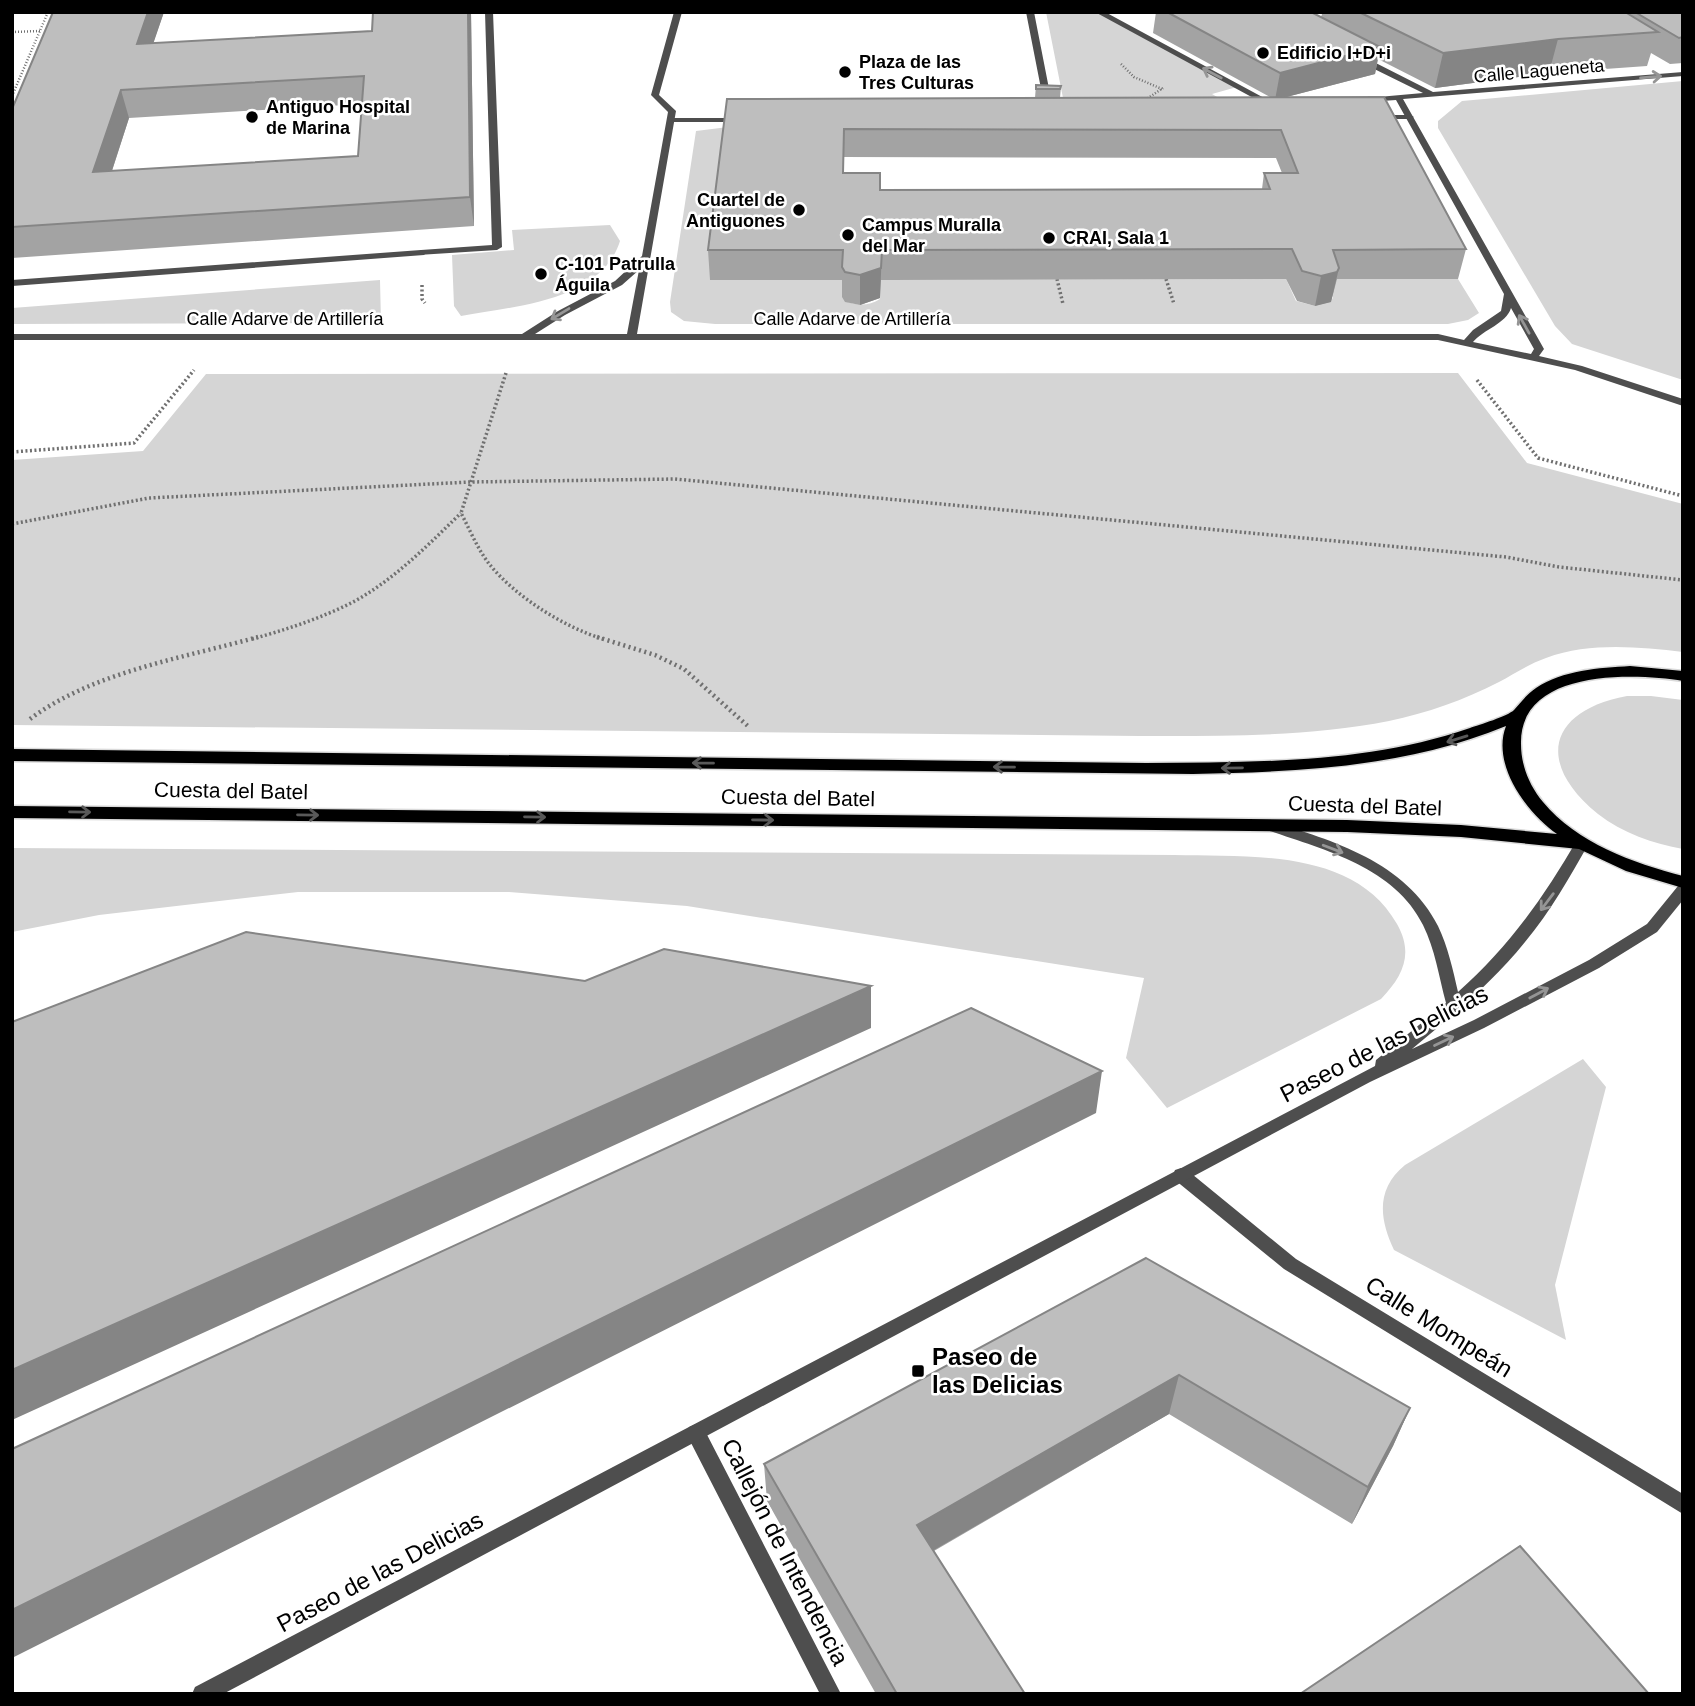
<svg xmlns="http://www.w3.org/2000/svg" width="1695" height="1706" font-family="Helvetica,sans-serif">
	<rect width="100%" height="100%" fill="#fff"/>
	<path fill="#d5d5d5" d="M1046 12H1099L1237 87 1212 94 1243 112 1063 98Z
		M1683 81V380L1572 344 1555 326 1438 128V121L1462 101Z
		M728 127 843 280 845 301C857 306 869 306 880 299L881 280 1286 279 1296 301 1315 306 1331 302 1333 297 1327 279H1458L1479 313 1468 320 1448 324H715L684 321 671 312 670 302 696 131Z
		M610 225 620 241C601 302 514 306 461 316L454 306 452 255 514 250 512 230Z
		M380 280 381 323 12 324V308Z
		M1458 373 1527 463 1683 504V652C1638 647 1590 642 1546 658 1529 664 1514 674 1499 682 1464 700 1427 713 1389 721 1308 737 1222 736 1140 736L12 725V460L143 451 206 374Z
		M1627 696H1651L1683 700V849C1654 844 1622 833 1598 814 1536 764 1547 711 1627 696Z
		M12 848 1174 855C1248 857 1354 848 1397 924 1414 954 1403 976 1381 999L1167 1108 1126 1058 1144 978 687 906 509 892H298L99 915 12 932Z
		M1583 1059 1606 1087 1555 1285 1566 1340 1394 1250C1379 1218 1376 1189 1405 1165Z"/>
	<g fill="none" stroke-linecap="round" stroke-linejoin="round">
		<defs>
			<path id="primary" d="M1630 666 1683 671V681C1633 673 1519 669 1521 744 1521 765 1529 785 1543 802 1577 843 1633 863 1683 876V888L1626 871 1579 849 1461 837 1347 832 12 818V806L1347 820 1461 825 1557 834C1527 813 1491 765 1506 726 1407 767 1300 772 1193 774L12 761V749L1146 763C1254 762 1366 764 1470 728 1479 725 1508 716 1514 710 1521 702 1527 694 1536 688 1563 670 1599 668 1630 666Z"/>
		</defs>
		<use href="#primary" stroke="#dbdbdb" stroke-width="3"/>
		<path stroke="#707070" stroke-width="2.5" stroke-dasharray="1 2" stroke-linecap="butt" d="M12 32 40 31
			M1121 64 1134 77 1162 89
			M12 96 48 12
			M1145 100 1163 88"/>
		<path stroke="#707070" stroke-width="3.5" stroke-dasharray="2 2.5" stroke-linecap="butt" d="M1057 279 1063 304
			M1166 279 1174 304
			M422 285V299L425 303
			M506 373 461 513C470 530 478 550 490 565 516 597 564 627 603 639
			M1477 380 1538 458 1683 496
			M12 452 134 443 194 370
			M12 524 149 498 470 482 675 479 1506 557 1559 567 1683 580
			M252 639C285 630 322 618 353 602 394 580 428 545 461 513"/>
		<path stroke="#707070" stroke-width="4.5" stroke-dasharray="2 3.5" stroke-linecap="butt" d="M597 637 655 655 684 669 749 727
			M30 719C93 672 183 658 258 637"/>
		<path fill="#4e4e4e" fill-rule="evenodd" d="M485 12H493L502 247 497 250 418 255 416 253 421 250 492 245Z
			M1026 12H1034L1052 104 1048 106 1044 104Z
			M1374 115H1410L1414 117 1410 119H1377L1373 117Z
			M667 118H740L744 120 740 122H667Z"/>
		<path fill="#4e4e4e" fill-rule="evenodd" d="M674 12H682L659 95 676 111 637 334H1438L1464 340 1473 330 1501 311 1504 294 1396 100 1367 102 1363 100 1367 98 1423 93 1356 60V56H1362L1433 92 1683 72V76L1403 99 1544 349 1539 356 1582 366 1683 399V406L1575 370 1438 340H12V334H522L558 311 615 281 642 256 668 112 651 95ZM639 270 627 334H535L565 315 622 285ZM1511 308 1534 349 1531 354 1473 342C1484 329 1506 324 1511 308Z
			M1095 12H1105L1277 105 1270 107Z
			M421 250 426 253 424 255 12 286V280Z
			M1181 1168 1187 1170 1296 1259 1683 1494V1514L1284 1269 1175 1180 1173 1175 1175 1170Z
			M696 1424 703 1427 841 1694H820L689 1439 687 1433 689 1427Z"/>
		<path fill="#4e4e4e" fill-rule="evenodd" d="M1269 821C1332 840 1406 862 1438 926 1448 947 1453 970 1458 992 1508 948 1544 897 1577 840H1587L1589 843C1570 877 1550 912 1525 942 1492 983 1452 1016 1412 1049L1474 1020 1589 960 1647 924 1678 886 1683 885V900L1657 932 1599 968 1484 1028 1370 1082 223 1694H192L195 1687 1375 1066 1376 1060 1446 1003C1439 977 1435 949 1423 925 1394 866 1321 849 1264 829L1262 826 1264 823Z"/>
		<use href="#primary" fill="#000" fill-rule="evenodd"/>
	</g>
	<path fill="#a3a3a3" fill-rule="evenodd" d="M53 12H164L153 43 372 31 373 12H471L474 226 12 258V109ZM362 104 358 156 112 171 129 118Z
		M1156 12H1311L1321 17 1322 14 1318 12H1683V63L1670 64 1651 53 1647 66 1549 73 1435 88 1378 59 1375 74 1286 97 1466 249 1458 279H1337L1331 302 1315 306 1297 301 1286 279 881 280 880 298 860 305 845 302 842 297V280H710L708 250 727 99 1035 98 1036 85 1061 86 1060 98 1270 97 1153 33ZM844 157 1276 158 1282 173H1264L1262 189 880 190 844 173Z
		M1146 1258 1410 1408 1393 1446 1352 1524 1169 1414 934 1551 1025 1694H876L767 1501 764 1464Z"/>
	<path fill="#858585" d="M148 12H164L144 71 137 44Z
		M468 12H471L474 226 470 197Z
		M1558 39 1549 73 1435 88 1443 53Z
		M1380 47 1375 74 1275 100 1280 73Z
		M121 90 129 118 102 201 93 172Z
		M882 250 880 298 860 305V275Z
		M1339 268 1331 302 1315 306 1321 276Z
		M871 986V1028L12 1420V1370Z
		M1102 1071 1096 1113 12 1658V1610Z
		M1179 1375 1169 1414 915 1561 917 1525Z
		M1410 1408 1393 1446 1352 1524 1368 1487Z"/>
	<path fill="#bebebe" stroke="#858585" stroke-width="2" fill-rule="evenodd" d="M53 12H148L137 44 372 31 373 12H468L470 197 12 227V109ZM364 76 358 156 93 172 121 90Z
		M1167 12H1311L1380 47 1280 73Z
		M1359 12H1625L1658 32 1558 39 1443 53Z
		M1635 12H1683V37L1679 38Z
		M1036 85 1061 86 1060 89H1036Z
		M1384 97 1466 249 1333 250 1339 268 1337 272 1321 276 1302 271 1292 249 882 250 881 268 860 275 845 272 842 267 843 250H708L727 99ZM844 129 1281 130 1298 173H1264L1270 189 880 190V173H843Z
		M246 932 585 981 664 949 871 986 12 1370V1022Z
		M971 1008 1102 1071 12 1610V1449Z
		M1146 1258 1410 1408 1368 1487 1179 1375 917 1525 1025 1694H897L764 1464Z
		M1520 1546 1649 1694H1300Z"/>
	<defs><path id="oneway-shaft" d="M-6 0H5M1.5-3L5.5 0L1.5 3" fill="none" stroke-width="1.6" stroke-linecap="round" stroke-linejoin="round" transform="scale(1.75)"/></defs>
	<g stroke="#959595">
		<use href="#oneway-shaft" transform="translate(1212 73) rotate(-152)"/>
		<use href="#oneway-shaft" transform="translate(1651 77) rotate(-5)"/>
		<use href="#oneway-shaft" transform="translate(560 314) rotate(149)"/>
		<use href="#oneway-shaft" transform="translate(1524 324) rotate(-119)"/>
		<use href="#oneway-shaft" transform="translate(1333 849) rotate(21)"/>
		<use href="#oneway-shaft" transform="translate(1547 902) rotate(127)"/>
		<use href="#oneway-shaft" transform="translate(1539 993) rotate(-28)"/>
		<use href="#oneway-shaft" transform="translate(1444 1041) rotate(-25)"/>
	</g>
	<g stroke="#595959">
		<use href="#oneway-shaft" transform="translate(1457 739) rotate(163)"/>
		<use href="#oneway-shaft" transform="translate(703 763) rotate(-179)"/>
		<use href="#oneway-shaft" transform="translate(1004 767) rotate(-179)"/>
		<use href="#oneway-shaft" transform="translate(1232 768) rotate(179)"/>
		<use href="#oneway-shaft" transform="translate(80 812) rotate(1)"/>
		<use href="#oneway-shaft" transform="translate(308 815) rotate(1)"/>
		<use href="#oneway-shaft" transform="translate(535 817) rotate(1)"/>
		<use href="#oneway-shaft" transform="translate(763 820) rotate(1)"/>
	</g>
	<g fill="#000" stroke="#fff" stroke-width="2.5">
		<circle cx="1263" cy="53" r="7"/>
		<circle cx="845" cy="72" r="7"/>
		<circle cx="252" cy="117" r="7"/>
		<circle cx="799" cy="210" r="7"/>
		<circle cx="848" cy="235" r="7"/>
		<circle cx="1049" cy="238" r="7"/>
		<circle cx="541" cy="274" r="7"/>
		<rect x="911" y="1364" width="14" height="14" rx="3.5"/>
	</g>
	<g text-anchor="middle" stroke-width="5" stroke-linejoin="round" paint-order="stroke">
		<g font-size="18" font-weight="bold" fill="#000" stroke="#fff" text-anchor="start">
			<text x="1277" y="59">Edificio I+D+i</text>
			<text x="859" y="68">Plaza de las<tspan x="859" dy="21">Tres Culturas</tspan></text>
			<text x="266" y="113">Antiguo Hospital<tspan x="266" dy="21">de Marina</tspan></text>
			<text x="785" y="206" text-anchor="end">Cuartel de<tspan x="785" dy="21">Antiguones</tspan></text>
			<text x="862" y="231">Campus Muralla<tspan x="862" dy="21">del Mar</tspan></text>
			<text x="1063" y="244">CRAI, Sala 1</text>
			<text x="555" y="270">C-101 Patrulla<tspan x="555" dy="21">Águila</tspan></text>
		</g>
		<g font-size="18" fill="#000" stroke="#fff">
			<text transform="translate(1539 71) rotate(-5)" y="6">Calle Lagueneta</text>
			<text x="285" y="325">Calle Adarve de Artillería</text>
			<text x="852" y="325">Calle Adarve de Artillería</text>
		</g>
		<g font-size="21" fill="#000" stroke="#fff">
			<text transform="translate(231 791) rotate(1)" y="7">Cuesta del Batel</text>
			<text transform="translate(798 798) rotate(1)" y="7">Cuesta del Batel</text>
			<text transform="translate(1365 806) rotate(2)" y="7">Cuesta del Batel</text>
		</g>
		<g font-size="24" fill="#000" stroke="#fff">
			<text transform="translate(1384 1044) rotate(-27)" y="8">Paseo de las Delicias</text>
			<text transform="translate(1439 1327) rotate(32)" y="8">Calle Mompeán</text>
			<text transform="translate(785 1552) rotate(63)" y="8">Callejón de Intendencia</text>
			<text transform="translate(380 1572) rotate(-28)" y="8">Paseo de las Delicias</text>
		</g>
		<g font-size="24" font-weight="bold" fill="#000" stroke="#fff" text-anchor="start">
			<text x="932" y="1365">Paseo de<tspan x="932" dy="28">las Delicias</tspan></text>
		</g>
	</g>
	<rect width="1695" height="1706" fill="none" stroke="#000000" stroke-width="28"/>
</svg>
